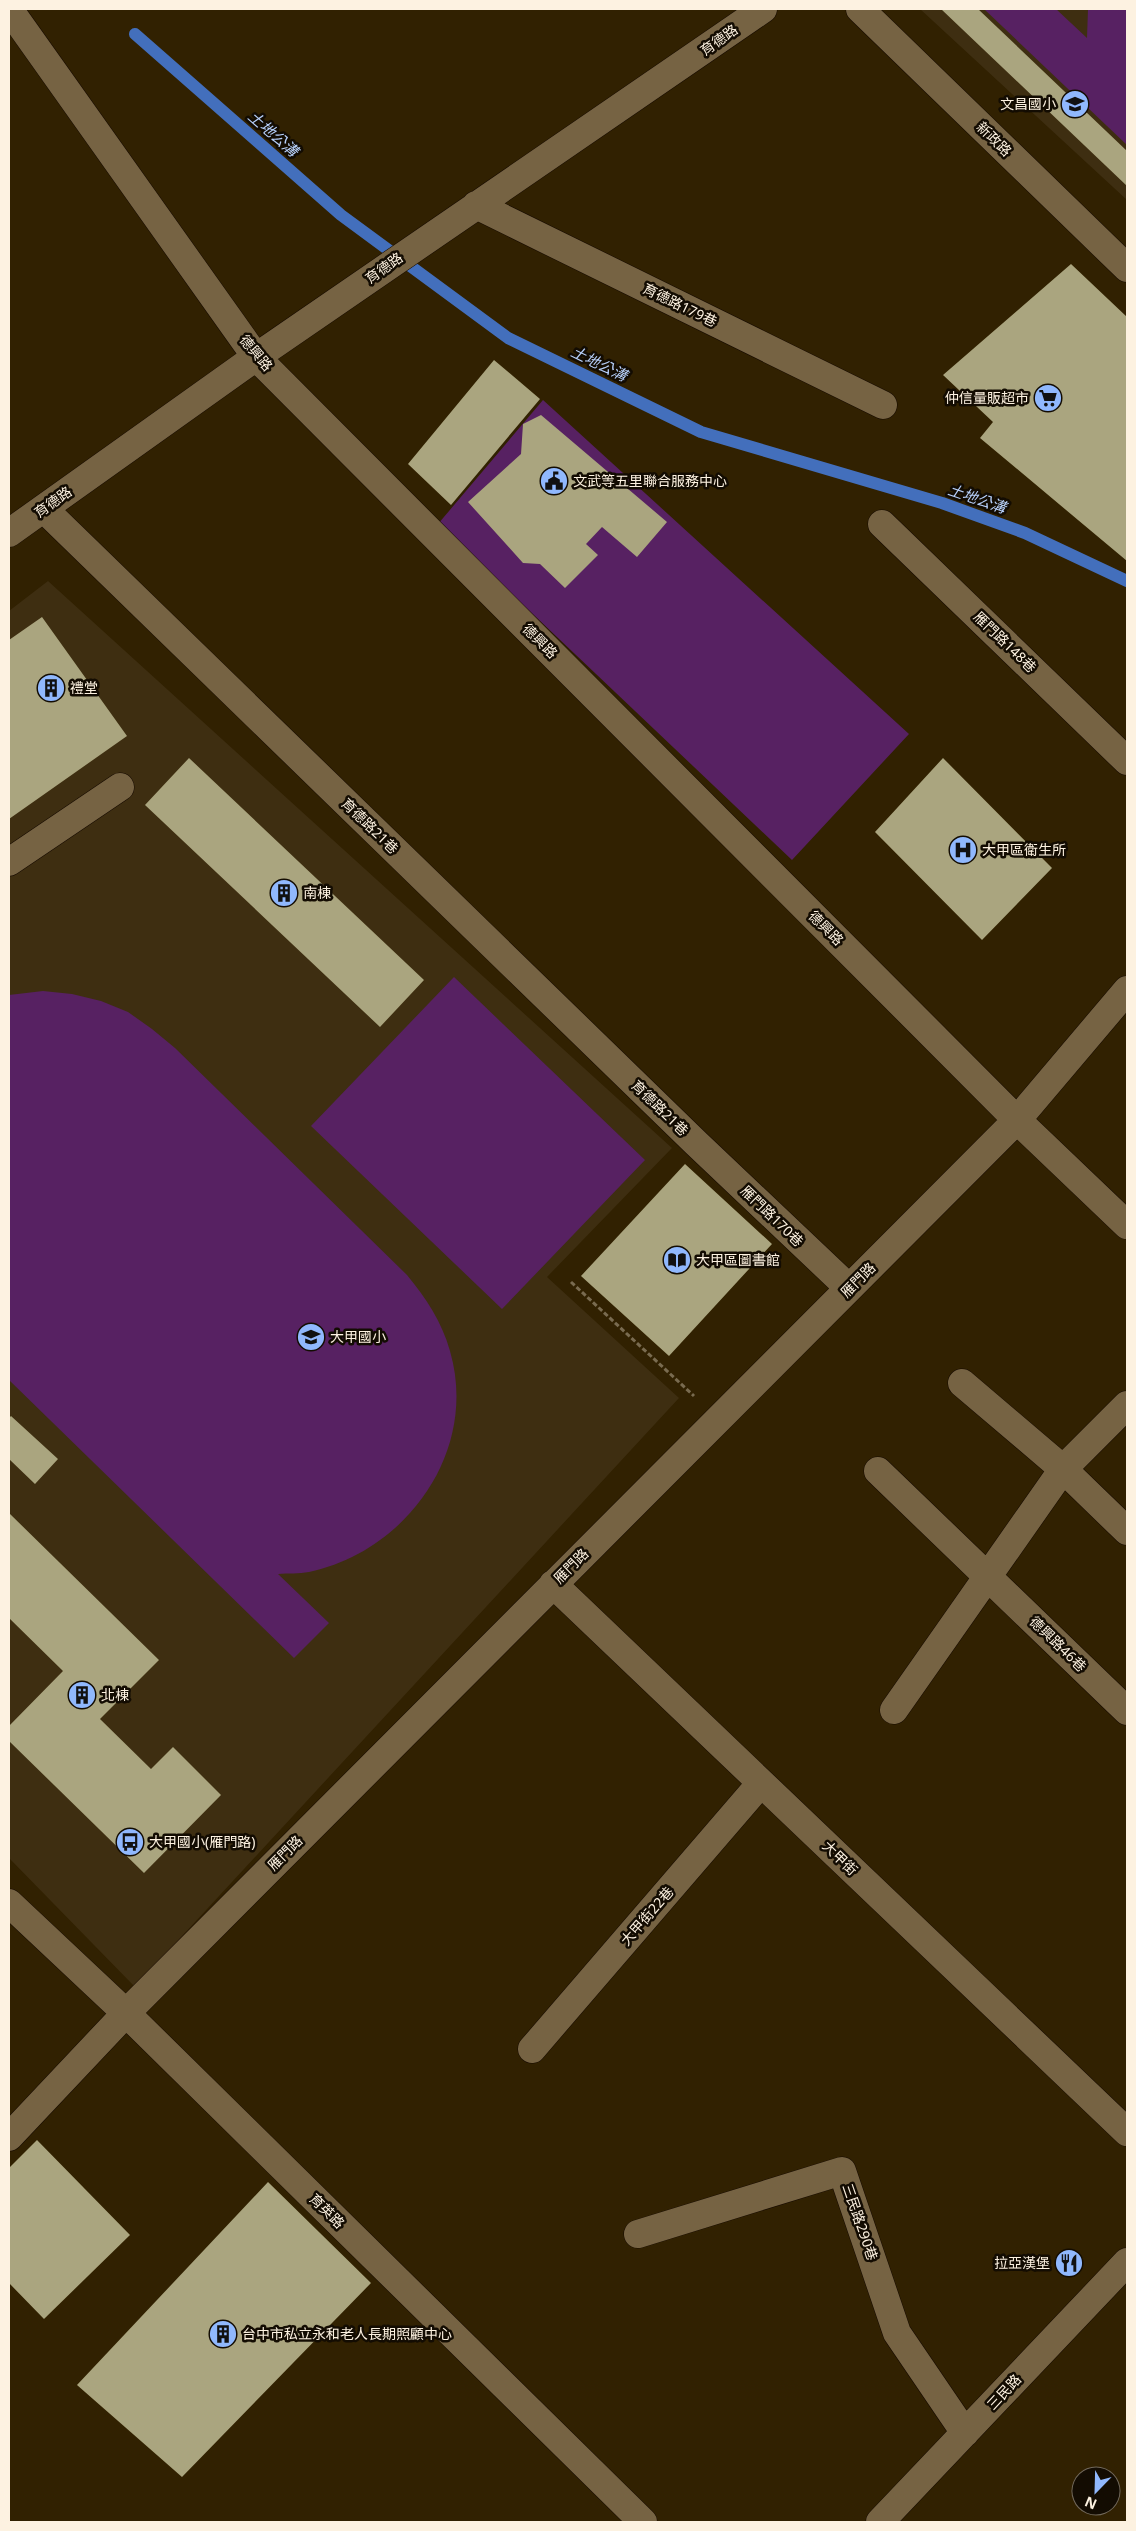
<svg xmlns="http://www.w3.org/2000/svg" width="1136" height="2531" font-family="'Noto Sans','Noto Sans TC',sans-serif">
	<rect width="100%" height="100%" fill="#312101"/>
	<path fill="#3e2e11" d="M920 9H1127V200Z
		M48 581 672 1148 547 1277 679 1398 135 1987 9 1858V611Z"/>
	<path fill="#572162" d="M984 9H1056L1087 38 1088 9H1127V145Z
		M543 400 909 734 792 860 438 524Z
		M454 977 645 1160 502 1309 311 1126Z
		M43 991 72 994 101 1001 128 1012 152 1029 175 1048 407 1275C426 1298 442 1322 450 1351 479 1451 407 1551 309 1572 299 1574 288 1573 278 1574L329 1623 294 1658 9 1380V995Z"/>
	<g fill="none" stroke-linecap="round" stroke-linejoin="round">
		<path stroke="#436fbc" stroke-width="12" d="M135 34 341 215 508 338 701 432 942 503 1025 533 1127 581"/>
	</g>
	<path fill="#aaa57f" d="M941 9H978L1127 151V186Z
		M1071 264 1127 317V561L980 438 993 422 943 375Z
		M494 360 540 399 451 505 408 464Z
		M541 415 667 522 637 557 602 527 586 544 598 555 565 588 540 564 523 563 468 502 521 454 523 424Z
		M42 617 127 736 9 819V640Z
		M189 758 424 980 380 1027 145 805Z
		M943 758 1052 868 982 940 875 832Z
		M685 1164 772 1244 669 1356 581 1276Z
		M11 1416 58 1459 35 1484 9 1459V1418Z
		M9 1513 159 1660 100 1719 151 1769 173 1747 221 1795 144 1873 9 1741V1726L63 1671 9 1618Z
		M37 2140 130 2235 44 2319 9 2283V2168Z
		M268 2182 371 2283 182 2477 77 2385Z"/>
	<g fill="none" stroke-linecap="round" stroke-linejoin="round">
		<defs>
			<path id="minor" d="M9 9 256 357 1017 1120 1127 1225
				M860 9 1127 268
				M476 205 883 405
				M44 509 696 1143 849 1288
				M882 524 1127 761
				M9 533 256 357 763 9
				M9 862 120 787
				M962 1383 1063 1469 1127 1531
				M878 1471 1127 1711
				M553 1584 1127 2132
				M894 1710 1063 1469 1127 1405
				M9 1903 126 2013 643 2522
				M532 2049 761 1783
				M9 2137 126 2013 1017 1120 1127 990
				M638 2234 842 2171 897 2333 965 2433
				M880 2522 1127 2262"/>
		</defs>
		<use href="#minor" stroke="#170b00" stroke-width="29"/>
		<path stroke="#796b50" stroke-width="3" stroke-dasharray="5 2.5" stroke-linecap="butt" d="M571 1282 694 1396"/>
		<use href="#minor" stroke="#766343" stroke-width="28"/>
	</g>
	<defs>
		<symbol id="school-disc" viewBox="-11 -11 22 22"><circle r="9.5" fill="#90b8fd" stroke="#130c02"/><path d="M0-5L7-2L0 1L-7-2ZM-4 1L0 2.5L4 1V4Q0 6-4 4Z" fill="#111"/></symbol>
		<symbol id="supermarket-disc" viewBox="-11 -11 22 22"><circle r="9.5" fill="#90b8fd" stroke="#130c02"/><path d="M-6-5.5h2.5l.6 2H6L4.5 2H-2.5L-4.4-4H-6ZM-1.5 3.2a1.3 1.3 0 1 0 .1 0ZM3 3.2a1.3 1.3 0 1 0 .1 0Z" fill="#111"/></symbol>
		<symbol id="civic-disc" viewBox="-11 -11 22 22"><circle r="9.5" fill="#90b8fd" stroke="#130c02"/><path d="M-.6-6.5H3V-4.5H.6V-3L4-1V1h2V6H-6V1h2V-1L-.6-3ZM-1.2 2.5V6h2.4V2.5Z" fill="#111"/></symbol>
		<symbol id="building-disc" viewBox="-11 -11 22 22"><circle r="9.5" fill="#90b8fd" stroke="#130c02"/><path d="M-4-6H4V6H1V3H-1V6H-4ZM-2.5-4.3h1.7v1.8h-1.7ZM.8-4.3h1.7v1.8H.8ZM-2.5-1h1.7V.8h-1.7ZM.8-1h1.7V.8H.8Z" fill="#111"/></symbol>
		<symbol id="hospital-disc" viewBox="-11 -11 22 22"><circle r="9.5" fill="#90b8fd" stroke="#130c02"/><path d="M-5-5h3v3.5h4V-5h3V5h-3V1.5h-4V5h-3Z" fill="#111"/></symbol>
		<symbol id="library-disc" viewBox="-11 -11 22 22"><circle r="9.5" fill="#90b8fd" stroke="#130c02"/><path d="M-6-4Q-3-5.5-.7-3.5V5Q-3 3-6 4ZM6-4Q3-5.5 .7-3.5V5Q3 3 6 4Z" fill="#111"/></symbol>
		<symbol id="bus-disc" viewBox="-11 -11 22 22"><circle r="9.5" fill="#90b8fd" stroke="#130c02"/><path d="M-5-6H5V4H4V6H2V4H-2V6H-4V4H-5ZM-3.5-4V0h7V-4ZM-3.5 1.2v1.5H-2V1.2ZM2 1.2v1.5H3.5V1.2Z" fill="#111"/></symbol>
		<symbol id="restaurant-disc" viewBox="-11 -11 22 22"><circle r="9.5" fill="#90b8fd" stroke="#130c02"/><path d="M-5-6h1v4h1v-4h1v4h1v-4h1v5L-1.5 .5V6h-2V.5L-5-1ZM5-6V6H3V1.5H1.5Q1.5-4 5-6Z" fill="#111"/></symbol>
	</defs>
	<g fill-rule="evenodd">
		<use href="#school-disc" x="1059" y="88" width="32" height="32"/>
		<use href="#supermarket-disc" x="1032" y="382" width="32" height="32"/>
		<use href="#civic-disc" x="538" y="465" width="32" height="32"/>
		<use href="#building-disc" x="35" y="672" width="32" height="32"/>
		<use href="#hospital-disc" x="947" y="834" width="32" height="32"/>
		<use href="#building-disc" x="268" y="877" width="32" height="32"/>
		<use href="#library-disc" x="661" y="1244" width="32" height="32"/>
		<use href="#school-disc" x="295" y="1321" width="32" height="32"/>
		<use href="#building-disc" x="66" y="1679" width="32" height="32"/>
		<use href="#bus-disc" x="114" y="1826" width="32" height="32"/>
		<use href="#restaurant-disc" x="1053" y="2247" width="32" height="32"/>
		<use href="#building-disc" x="207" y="2318" width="32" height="32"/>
	</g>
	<g text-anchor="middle" stroke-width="5" stroke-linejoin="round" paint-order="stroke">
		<g font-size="14" fill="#fdf2e1" stroke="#130c02">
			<text transform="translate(719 40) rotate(-35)" y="5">育德路</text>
			<text transform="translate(994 139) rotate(44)" y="5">新政路</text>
			<text transform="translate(384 268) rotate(-35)" y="5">育德路</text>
			<text transform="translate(680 305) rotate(26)" y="5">育德路179巷</text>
			<text transform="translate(256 353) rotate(50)" y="5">德興路</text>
			<text transform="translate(53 502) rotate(-35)" y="5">育德路</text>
			<text transform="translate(540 641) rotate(45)" y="5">德興路</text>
			<text transform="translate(1005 642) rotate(44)" y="5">雁門路148巷</text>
			<text transform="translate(370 826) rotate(44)" y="5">育德路21巷</text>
			<text transform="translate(826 928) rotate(45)" y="5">德興路</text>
			<text transform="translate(660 1108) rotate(44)" y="5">育德路21巷</text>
			<text transform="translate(772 1216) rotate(44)" y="5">雁門路170巷</text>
			<text transform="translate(858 1280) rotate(-45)" y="5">雁門路</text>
			<text transform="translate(571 1566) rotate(-45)" y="5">雁門路</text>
			<text transform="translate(1058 1644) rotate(44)" y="5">德興路46巷</text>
			<text transform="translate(285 1853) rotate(-45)" y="5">雁門路</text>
			<text transform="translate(840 1858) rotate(44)" y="5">大甲街</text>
			<text transform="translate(647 1916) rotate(-49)" y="5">大甲街22巷</text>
			<text transform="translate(327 2211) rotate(45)" y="5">育英路</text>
			<text transform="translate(860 2222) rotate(71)" y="5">三民路290巷</text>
			<text transform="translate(1004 2392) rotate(-47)" y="5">三民路</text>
		</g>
		<g font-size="14" fill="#fdf2e1" stroke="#130c02" text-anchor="start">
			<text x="1056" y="109" text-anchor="end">文昌國小</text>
			<text x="1029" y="403" text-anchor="end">仲信量販超市</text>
			<text x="573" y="486">文武等五里聯合服務中心</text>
			<text x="70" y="693">禮堂</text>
			<text x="982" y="855">大甲區衛生所</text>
			<text x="303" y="898">南棟</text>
			<text x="696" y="1265">大甲區圖書館</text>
			<text x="330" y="1342">大甲國小</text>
			<text x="101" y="1700">北棟</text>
			<text x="149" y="1847">大甲國小(雁門路)</text>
			<text x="1050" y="2268" text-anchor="end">拉亞漢堡</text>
			<text x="242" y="2339">台中市私立永和老人長期照顧中心</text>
		</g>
		<g font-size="15" font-style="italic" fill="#b7d0fa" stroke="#130c02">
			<text transform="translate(273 134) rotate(41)" y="5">土地公溝</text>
			<text transform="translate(599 364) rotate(26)" y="5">土地公溝</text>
			<text transform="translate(977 499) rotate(19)" y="5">土地公溝</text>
		</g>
	</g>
	<rect width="1136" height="2531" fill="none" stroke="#fdf2e1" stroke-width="20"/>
	<g transform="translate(1096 2491) rotate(203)"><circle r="24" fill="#130c02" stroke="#71685b"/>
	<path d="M0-4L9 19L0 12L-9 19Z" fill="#90b8fd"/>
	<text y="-8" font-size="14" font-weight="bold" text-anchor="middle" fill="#fdf2e1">N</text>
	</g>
</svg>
